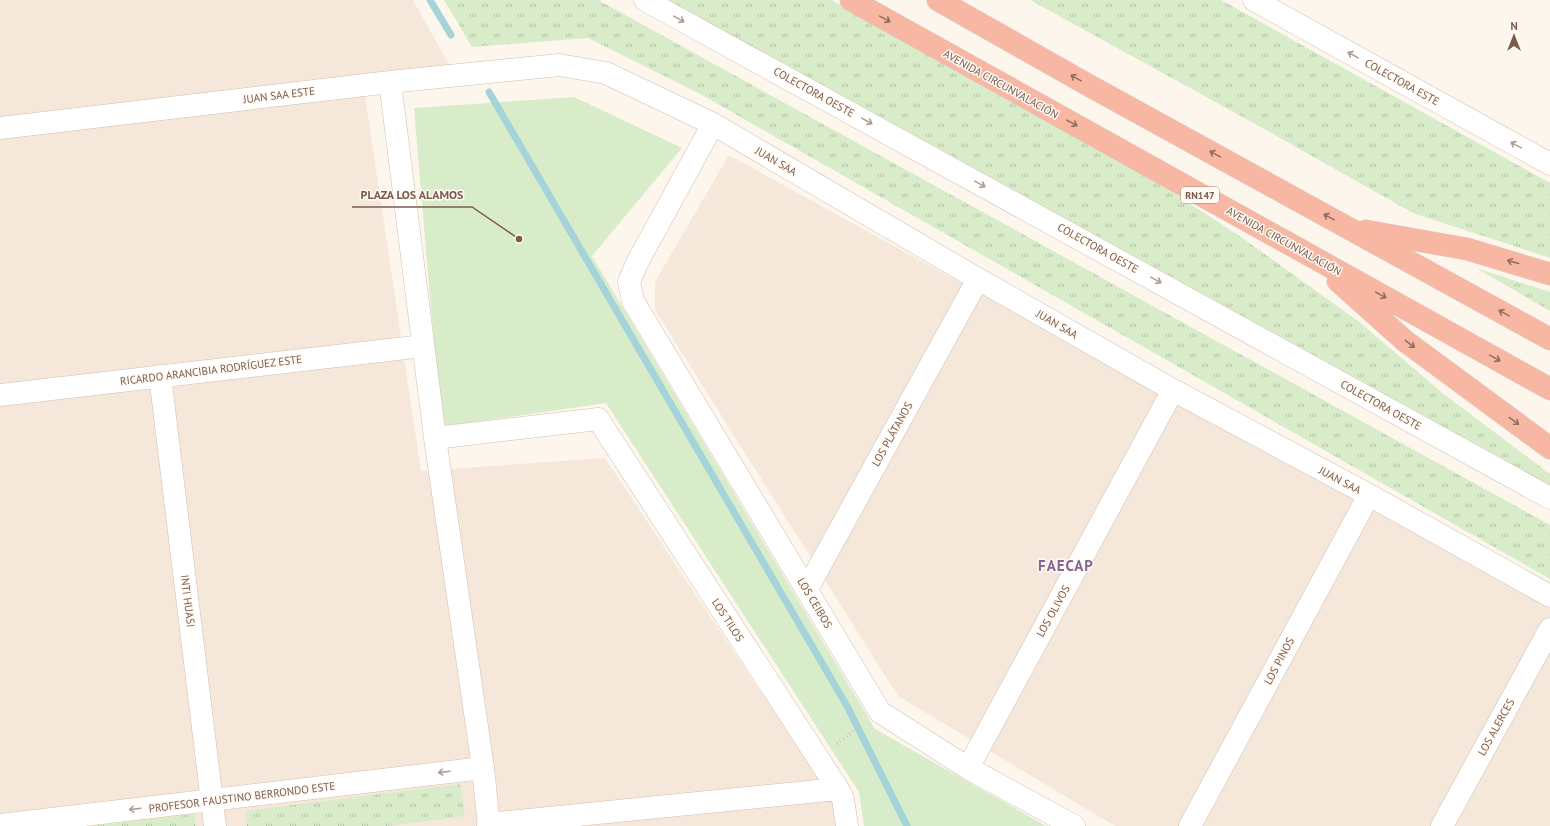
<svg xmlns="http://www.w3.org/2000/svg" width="1550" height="826" font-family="'PT Sans',sans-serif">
	<defs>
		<pattern id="grass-tufts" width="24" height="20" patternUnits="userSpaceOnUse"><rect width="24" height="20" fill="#d8ecc9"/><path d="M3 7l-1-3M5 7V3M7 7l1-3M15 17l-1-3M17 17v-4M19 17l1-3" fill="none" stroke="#b4c2a5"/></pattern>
	</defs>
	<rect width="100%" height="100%" fill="#fdf6ec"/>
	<path fill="#f5e8da" d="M0 0H413L451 68 362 75 421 471 605 458 833 801 836 826H0Z
		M729 155 1550 608V826H1115L898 696 655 310V282Z"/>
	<path fill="url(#grass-tufts)" d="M444 0H598L1550 525V579L702 95 588 38 472 47Z
		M666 0H832L1143 173 1241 237 1358 321 1445 395 1550 474V489Z
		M1030 0H1221L1550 183V258L1413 213 1268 131Z
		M1476 268 1550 292V311Z
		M460 784 465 816 387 826H247L245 811Z
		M195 814 196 826H91Z"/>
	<path fill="#d8ecc9" d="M574 97 682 148 592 256 875 729 1046 826H864L859 792 606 403 441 427 414 108Z"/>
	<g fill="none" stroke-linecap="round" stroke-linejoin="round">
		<path stroke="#a5d3da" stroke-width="7" d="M430 0 451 35
			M489 92 847 706 907 826"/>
		<defs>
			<path id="street" d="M390 82 435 438 483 768
				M713 124 637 263 629 282 633 301 880 712 968 768 1074 826
				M0 128 390 82 559 65 606 73 713 124 978 279 1173 390 1369 495 1550 596
				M160 376 215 826
				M0 395 423 346
				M435 438 598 419 838 789 843 799 847 826
				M807 589 978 279
				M968 768 1173 390
				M488 824 838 789
				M1190 826 1369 495
				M1442 826 1550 629"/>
			<path id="secondary" d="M645 0 1550 498
				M1254 0 1550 164
				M0 825 483 768 489 826"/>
			<path id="highway" d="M851 0 1550 389
				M938 0 1090 86 1550 339
				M1366 231 1467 249 1550 274
				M1338 281 1405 341 1550 448"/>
		</defs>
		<use href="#street" stroke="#d1beb0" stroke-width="23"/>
		<use href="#secondary" stroke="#d6c0b0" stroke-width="23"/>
		<use href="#highway" stroke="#dad1cd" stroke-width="23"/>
		<path stroke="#d9b8a5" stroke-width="2.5" stroke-dasharray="1 3" stroke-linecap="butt" d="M837 744 861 725"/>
		<use href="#street" stroke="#fff" stroke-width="22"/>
		<use href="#secondary" stroke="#fff" stroke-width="22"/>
		<use href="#highway" stroke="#f7b7a3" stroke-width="22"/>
	</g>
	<defs><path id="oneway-shaft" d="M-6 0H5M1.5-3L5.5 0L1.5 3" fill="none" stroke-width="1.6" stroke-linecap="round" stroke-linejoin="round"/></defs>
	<g stroke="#af9d94">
		<use href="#oneway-shaft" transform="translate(679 19) rotate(29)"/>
		<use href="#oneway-shaft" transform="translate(1353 55) rotate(-151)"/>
		<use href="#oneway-shaft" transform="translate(867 121) rotate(29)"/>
		<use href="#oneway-shaft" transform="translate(1516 145) rotate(-151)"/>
		<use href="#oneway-shaft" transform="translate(980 184) rotate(29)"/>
		<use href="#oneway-shaft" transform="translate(1156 280) rotate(29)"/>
		<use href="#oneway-shaft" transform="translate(444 772) rotate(173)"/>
		<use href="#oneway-shaft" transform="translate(135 809) rotate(173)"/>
	</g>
	<g stroke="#936e5e">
		<use href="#oneway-shaft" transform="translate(885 19) rotate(29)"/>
		<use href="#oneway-shaft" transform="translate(1076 78) rotate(-151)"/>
		<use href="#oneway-shaft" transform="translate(1072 123) rotate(29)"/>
		<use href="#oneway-shaft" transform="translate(1215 154) rotate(-151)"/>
		<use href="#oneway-shaft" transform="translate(1329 217) rotate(-151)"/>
		<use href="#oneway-shaft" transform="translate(1513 262) rotate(-165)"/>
		<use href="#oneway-shaft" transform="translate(1381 295) rotate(29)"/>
		<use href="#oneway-shaft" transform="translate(1504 313) rotate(-151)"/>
		<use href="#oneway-shaft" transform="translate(1410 344) rotate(37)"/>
		<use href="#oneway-shaft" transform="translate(1495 358) rotate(29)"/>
		<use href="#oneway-shaft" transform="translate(1514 421) rotate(36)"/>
	</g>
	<g text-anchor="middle" stroke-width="3" stroke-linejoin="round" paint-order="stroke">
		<rect fill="#fffaf3" stroke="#a28b7f" stroke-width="1" x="1181" y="187" width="38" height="16" rx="3"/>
		<g font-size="10" font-weight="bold" fill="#7a5c4d">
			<text x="1200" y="199">RN147</text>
		</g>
		<g font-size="11" fill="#7a5c4d" stroke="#fffaf3">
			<text transform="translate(1402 82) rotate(29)" y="4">COLECTORA ESTE</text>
			<text transform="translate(1001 84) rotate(29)" y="4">AVENIDA CIRCUNVALACIÓN</text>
			<text transform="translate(814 92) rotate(29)" y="4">COLECTORA OESTE</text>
			<text transform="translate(279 95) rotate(-7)" y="4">JUAN SAA ESTE</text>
			<text transform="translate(776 161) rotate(30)" y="4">JUAN SAA</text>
			<text transform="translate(1284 241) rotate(29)" y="4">AVENIDA CIRCUNVALACIÓN</text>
			<text transform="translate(1098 248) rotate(29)" y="4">COLECTORA OESTE</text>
			<text transform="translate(1057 324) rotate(30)" y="4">JUAN SAA</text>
			<text transform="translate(211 370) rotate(-7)" y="4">RICARDO ARANCIBIA RODRÍGUEZ ESTE</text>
			<text transform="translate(1381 405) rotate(29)" y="4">COLECTORA OESTE</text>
			<text transform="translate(892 434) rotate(-61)" y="4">LOS PLÁTANOS</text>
			<text transform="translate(1340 480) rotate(28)" y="4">JUAN SAA</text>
			<text transform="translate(188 601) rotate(83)" y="4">INTI HUASI</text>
			<text transform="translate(815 603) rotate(59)" y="4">LOS CEIBOS</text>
			<text transform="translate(1053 611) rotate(-61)" y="4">LOS OLIVOS</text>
			<text transform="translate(728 620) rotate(57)" y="4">LOS TILOS</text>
			<text transform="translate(1279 661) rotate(-62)" y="4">LOS PINOS</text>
			<text transform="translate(1496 727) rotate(-61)" y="4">LOS ALERCES</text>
			<text transform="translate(242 797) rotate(-7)" y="4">PROFESOR FAUSTINO BERRONDO ESTE</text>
		</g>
		<g font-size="15" font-weight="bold" letter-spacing="1" fill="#846695" stroke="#fffaf3">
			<text x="1066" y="571">FAECAP</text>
		</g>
	</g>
	<path fill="none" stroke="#7a5c4d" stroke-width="1.5" d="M519 239L472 207H352"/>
	<circle fill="#7a5c4d" stroke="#fffaf3" stroke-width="1.5" cx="519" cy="239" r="4"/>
	<g font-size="12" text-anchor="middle" font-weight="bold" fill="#7a5c4d" stroke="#fffaf3" stroke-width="3" stroke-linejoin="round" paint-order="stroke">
		<text x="412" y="199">PLAZA LOS ALAMOS</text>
	</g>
	<g transform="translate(1514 36)" stroke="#fffaf3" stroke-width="3" paint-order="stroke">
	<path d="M0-3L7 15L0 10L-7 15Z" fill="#7a5c4d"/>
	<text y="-6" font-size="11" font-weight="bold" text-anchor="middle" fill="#7a5c4d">N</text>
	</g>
</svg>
